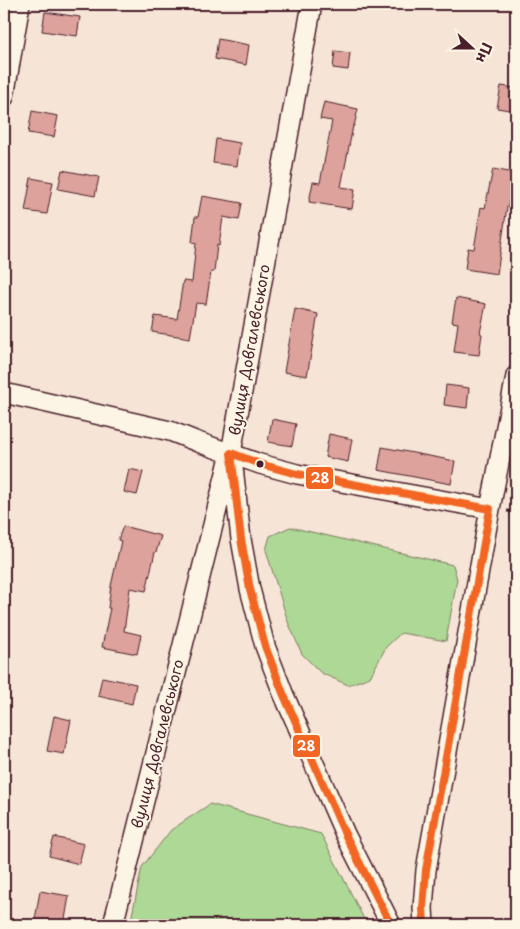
<svg xmlns="http://www.w3.org/2000/svg" width="520" height="929" font-family="'Playpen Sans',sans-serif">
	<rect width="100%" height="100%" fill="#f6e4d6"/>
	<filter id="ink" filterUnits="userSpaceOnUse"><feTurbulence type="fractalNoise" baseFrequency=".02" numOctaves="2"/><feDisplacementMap in="SourceGraphic" scale="10" xChannelSelector="R" yChannelSelector="G"/><feConvolveMatrix kernelMatrix="1 2 1 2 8 2 1 2 1" color-interpolation-filters="sRGB"/></filter>
	<g filter="url(#ink)">
		<path fill="#add895" stroke="#7c7c60" d="M290 527 453 565 457 579 446 641 401 633 386 647 370 677 348 685 321 673 302 654 288 622 266 550 270 536Z
			M210 804 321 834 367 925H130L142 867 171 830Z"/>
		<path fill="#dca29b" stroke="#4a1f2b" d="M45 12 80 17 77 36 42 31Z
			M218 39 249 45 246 65 215 59Z
			M335 51 350 53 348 70 333 68Z
			M501 86 516 88V111L497 108Z
			M324 102 358 109 354 126H353L341 187 355 189 352 209 309 202 313 182 320 183 332 121 320 119Z
			M32 111 58 116 54 137 28 133Z
			M216 139 240 143 237 166 213 163Z
			M493 169 514 173 508 207H507L497 274 465 269 468 248 474 249 481 207 485 208Z
			M62 170 99 177 95 196 58 189Z
			M31 178 53 182 47 214 25 211Z
			M202 196 242 203 239 220 223 217 219 246 217 245 214 272H211L206 304 196 303 190 338 152 332 155 316 177 319 183 281 192 282 196 243 192 242 195 217H198Z
			M456 298 486 304 480 333 482 334 479 355 454 352 458 323 452 322Z
			M295 309 318 314 307 376 284 372Z
			M446 385 469 388 467 408 444 405Z
			M272 419 296 424 292 446 268 442Z
			M329 434 352 439 348 462 325 457Z
			M382 447 455 461 451 484 378 470Z
			M129 469 143 472 137 495 124 492Z
			M123 526 161 536 156 552H155L146 591 130 588 124 631 141 635 137 654 102 647 110 608H108L111 586 121 541 118 540Z
			M102 677 136 684 132 704 98 696Z
			M54 716 71 720 64 754 47 751Z
			M54 837 84 844 79 864 49 856Z
			M40 891 69 896 64 925H34Z"/>
		<g fill="none" stroke-linecap="round" stroke-linejoin="round">
			<defs>
				<path id="minor" d="M4 97 20 4
					M4 393 170 431 198 442 260 464 297 474 490 509
					M233 467 241 539 250 589 265 646 283 693 345 834 391 925
					M113 925 231 453 312 4
					M424 925 423 908 426 870 490 509 516 376"/>
			</defs>
			<use href="#minor" stroke="#4a1f2b" stroke-width="22"/>
			<path stroke="#4a1f2b" stroke-width="3" stroke-dasharray="5 4" stroke-linecap="butt" d="M507 511 516 512"/>
			<use href="#minor" stroke="#fcf5e5" stroke-width="19"/>
			<defs>
				<path id="bus-1" d="M391 925 345 834 283 693 265 646 250 589 241 539 231 453 260 464 297 474 490 509 426 870 423 908 424 925"/>
			</defs>
			<use href="#bus-1" stroke="#fcf5e5" stroke-width="11"/>
			<use href="#bus-1" stroke="#f26522" stroke-width="8"/>
		</g>
	</g>
	<circle fill="#4a1f2b" stroke="#fcf5e5" stroke-width="2" cx="260" cy="464" r="4.5"/>
	<g text-anchor="middle" stroke-width="4" stroke-linejoin="round" paint-order="stroke">
		<g font-size="15" fill="#4a1f2b" stroke="#fcf5e5">
			<text transform="translate(250 350) rotate(-80)" y="5">вулиця Довгалевського</text>
			<text transform="translate(158 744) rotate(-76)" y="5">вулиця Довгалевського</text>
		</g>
	</g>
	<g stroke="#fcf5e5" stroke-width="2">
		<rect x="305" y="466" width="29" height="24" rx="5" fill="#f26522"/>
		<rect x="292" y="734" width="29" height="24" rx="5" fill="#f26522"/>
	</g>
	<g font-size="14" text-anchor="middle" font-weight="bold" fill="#fff">
		<text x="320" y="483">28</text>
		<text x="306" y="751">28</text>
	</g>
	<rect width="520" height="929" fill="none" stroke="#fcf5e5" stroke-width="20"/>
	<rect x="10" y="10" width="500" height="909" fill="none" stroke="#4a1f2b" stroke-width="2" filter="url(#ink)"/>
	<g transform="translate(472 48) rotate(111)" stroke="#fcf5e5" stroke-width="4" paint-order="stroke">
	<path d="M0-4L9 19L0 12L-9 19Z" fill="#4a1f2b"/>
	<text y="-8" font-size="14" font-weight="bold" text-anchor="middle" fill="#4a1f2b">Пн</text>
	</g>
</svg>
